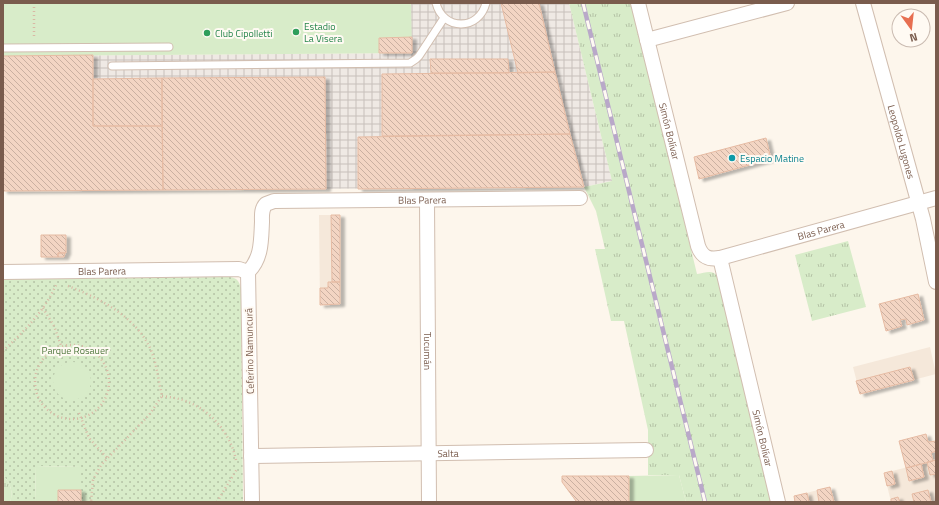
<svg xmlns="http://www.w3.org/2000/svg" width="939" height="505" font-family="'Titillium Web',sans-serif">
	<defs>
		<pattern id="industrial-grid" width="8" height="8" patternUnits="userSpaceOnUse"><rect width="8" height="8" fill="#efe9e4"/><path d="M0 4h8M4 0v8" fill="none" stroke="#c7c0bb"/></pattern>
		<pattern id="grass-tufts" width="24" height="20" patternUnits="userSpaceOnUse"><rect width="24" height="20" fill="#d8ecc9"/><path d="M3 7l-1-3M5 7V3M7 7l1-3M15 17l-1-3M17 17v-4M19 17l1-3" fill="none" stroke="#b4c2a5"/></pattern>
		<pattern id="park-dots" width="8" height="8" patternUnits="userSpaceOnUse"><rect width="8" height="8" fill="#d8ecc9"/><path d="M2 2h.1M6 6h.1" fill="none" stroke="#b4c2a5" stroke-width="1.8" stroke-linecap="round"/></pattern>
		<pattern id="building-back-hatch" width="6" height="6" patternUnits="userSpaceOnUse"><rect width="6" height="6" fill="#f3d5c3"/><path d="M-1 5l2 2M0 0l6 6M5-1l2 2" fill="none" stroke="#cab0a1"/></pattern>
		<filter id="shadow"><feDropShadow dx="4.5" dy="2.5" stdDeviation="1" flood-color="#0004"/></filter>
	</defs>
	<rect width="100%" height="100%" fill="#fdf6ec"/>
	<path fill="#f5e8da" d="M319 215H340V304L320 305Z
		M930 347 936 374 860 394 853 367Z
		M936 460V502H891L884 473Z
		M830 487 834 502H795L794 496Z"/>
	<path fill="url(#industrial-grid)" d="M411 3H569L612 181 584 187 3 191V56L411 53Z"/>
	<path fill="url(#grass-tufts)" d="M569 3H631L697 274C705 273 712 269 717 276L771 502H686L679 475H648V430L624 321H611L595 249H605L596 211 584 187 612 181Z
		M848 241 866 307 812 321 795 255Z
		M3 475C10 483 14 492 10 502H3Z"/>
	<path fill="url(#park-dots)" d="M230 277C237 278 239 281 241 288L243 502H81V467L36 466 35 502H10C14 492 10 483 3 475V279Z"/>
	<path fill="#d8ecc9" d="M3 3H411L412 53 3 56Z
		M53 381a19 19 0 1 1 38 0a19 19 0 1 1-38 0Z
		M36 466 81 467V490H59L58 502H35Z
		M679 475 686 502H629V476Z"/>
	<path fill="url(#building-back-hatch)" stroke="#e6bba3" filter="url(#shadow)" d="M501 3H539L555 72 518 73Z
		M412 37V53H379V38Z
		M93 55V126H162L163 190 3 191V56Z
		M430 59H508L509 73H431Z
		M555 72 570 134 382 136V74Z
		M325 77 326 189 163 190 162 78Z
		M162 78V126H93V79Z
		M570 134 584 187 358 189V137Z
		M766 138 771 159 699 179 694 157Z
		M331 215H340V282H332Z
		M41 235H66V253H58V257H41Z
		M58 253H65L64 257H58Z
		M328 282H340V304L320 305V288H328Z
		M918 294 924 320 907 325 906 319 900 320 902 326 886 331 879 304Z
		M910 367 914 380 860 394 856 381Z
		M926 434 928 442 936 441V451L931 453 933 461 906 468 899 441Z
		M936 460V474L930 475 927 462Z
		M921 464 924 477 909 481 906 468Z
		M892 471 895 484 887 486 884 473Z
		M562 476H629V502H574L576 501 562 482Z
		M830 487 834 502H819L817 490Z
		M58 490H81V502H58Z
		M928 490 931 502H914L912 494Z
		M807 493 809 502H795L794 496Z
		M898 497 900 502H891V499Z"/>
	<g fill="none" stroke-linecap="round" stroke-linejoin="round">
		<defs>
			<path id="lane" d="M436 3C443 31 479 31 486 3
				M3 48 169 47
				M112 66 410 63 416 59 419 56 444 18"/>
			<g id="street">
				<path id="s1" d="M638 3 698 246C702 257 708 260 720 258L936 198"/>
				<path id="s2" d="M863 3 923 219 936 282"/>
				<path d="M647 40 787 3"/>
				<path id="s3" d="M427 200 429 502"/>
				<path id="s4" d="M720 258 778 502"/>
				<path id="s5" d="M3 272 239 269 248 272"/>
				<path id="s6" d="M251 456 646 450"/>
				<path id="s7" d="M252 502 248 272C262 258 261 241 262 222 262 216 261 209 266 204L274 201 580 198"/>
			</g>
		</defs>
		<use href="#lane" stroke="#d1beb0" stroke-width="9"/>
		<use href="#street" stroke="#d1beb0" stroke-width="16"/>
		<path stroke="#d9b8a5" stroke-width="2.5" stroke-dasharray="1 3" stroke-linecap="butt" d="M34 3V38
			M68 286C99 298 135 316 150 348 157 363 158 380 162 396L149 415 101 465 93 480 91 502
			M43 308 54 326 63 351
			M35 382a37 37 0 1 1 74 0a37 37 0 1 1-74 0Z
			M3 351C24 331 44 312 56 285
			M162 396C169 397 176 398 183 400 210 409 230 432 236 460
			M79 413 89 438 107 458
			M217 502 237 469"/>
		<use href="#lane" stroke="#fff" stroke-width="7"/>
		<use href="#street" stroke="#fff" stroke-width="14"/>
		<defs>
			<path id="rail" d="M583 3 705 502"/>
		</defs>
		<use href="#rail" stroke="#b9a8c9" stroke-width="4.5"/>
		<use href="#rail" stroke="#fffaf3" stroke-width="3" stroke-dasharray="9" stroke-linecap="butt"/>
	</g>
	<g fill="#2e9e5b" stroke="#fffaf3" stroke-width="1.5">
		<circle cx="296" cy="32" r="4"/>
		<circle cx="207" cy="33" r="4"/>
	</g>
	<circle fill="#0f9aa8" stroke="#fffaf3" stroke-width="1.5" cx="732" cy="158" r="4"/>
	<g text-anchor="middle" stroke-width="4" stroke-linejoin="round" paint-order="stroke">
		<g font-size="10" fill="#27864d" stroke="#fffaf3" text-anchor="start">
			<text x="304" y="30">Estadio<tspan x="304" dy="12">La Visera</tspan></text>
			<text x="215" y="37">Club Cipolletti</text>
		</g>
		<g font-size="10" fill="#7a5c4d" stroke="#fffaf3">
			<text dy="4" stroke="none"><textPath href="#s1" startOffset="132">Simón Bolívar</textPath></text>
			<text dy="4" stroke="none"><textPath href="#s2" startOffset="144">Leopoldo Lugones</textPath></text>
			<text dy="4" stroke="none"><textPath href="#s7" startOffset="459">Blas Parera</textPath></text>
			<text dy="4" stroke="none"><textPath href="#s1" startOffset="383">Blas Parera</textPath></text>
			<text dy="4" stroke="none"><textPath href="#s5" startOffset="99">Blas Parera</textPath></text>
			<text transform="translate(249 351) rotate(-91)" y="4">Ceferino Namuncurá</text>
			<text dy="4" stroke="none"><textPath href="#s3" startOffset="151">Tucumán</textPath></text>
			<text dy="4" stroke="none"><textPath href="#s4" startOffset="185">Simón Bolívar</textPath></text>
			<text dy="4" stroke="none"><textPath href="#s6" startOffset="197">Salta</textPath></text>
		</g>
		<g font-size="10" fill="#0d838f" stroke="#fffaf3" text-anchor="start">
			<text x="740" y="162">Espacio Matine</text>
		</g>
		<g font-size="10" fill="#537a41" stroke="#fffaf3">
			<text x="75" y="354">Parque Rosauer</text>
		</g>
	</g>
	<rect width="939" height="505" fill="none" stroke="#7a5c4d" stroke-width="8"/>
	<g transform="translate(911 28) rotate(165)"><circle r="19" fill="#fffaf3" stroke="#cabbb1"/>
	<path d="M0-3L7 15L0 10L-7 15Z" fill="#e76f51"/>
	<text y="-6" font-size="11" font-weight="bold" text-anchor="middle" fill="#7a5c4d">N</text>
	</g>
</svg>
